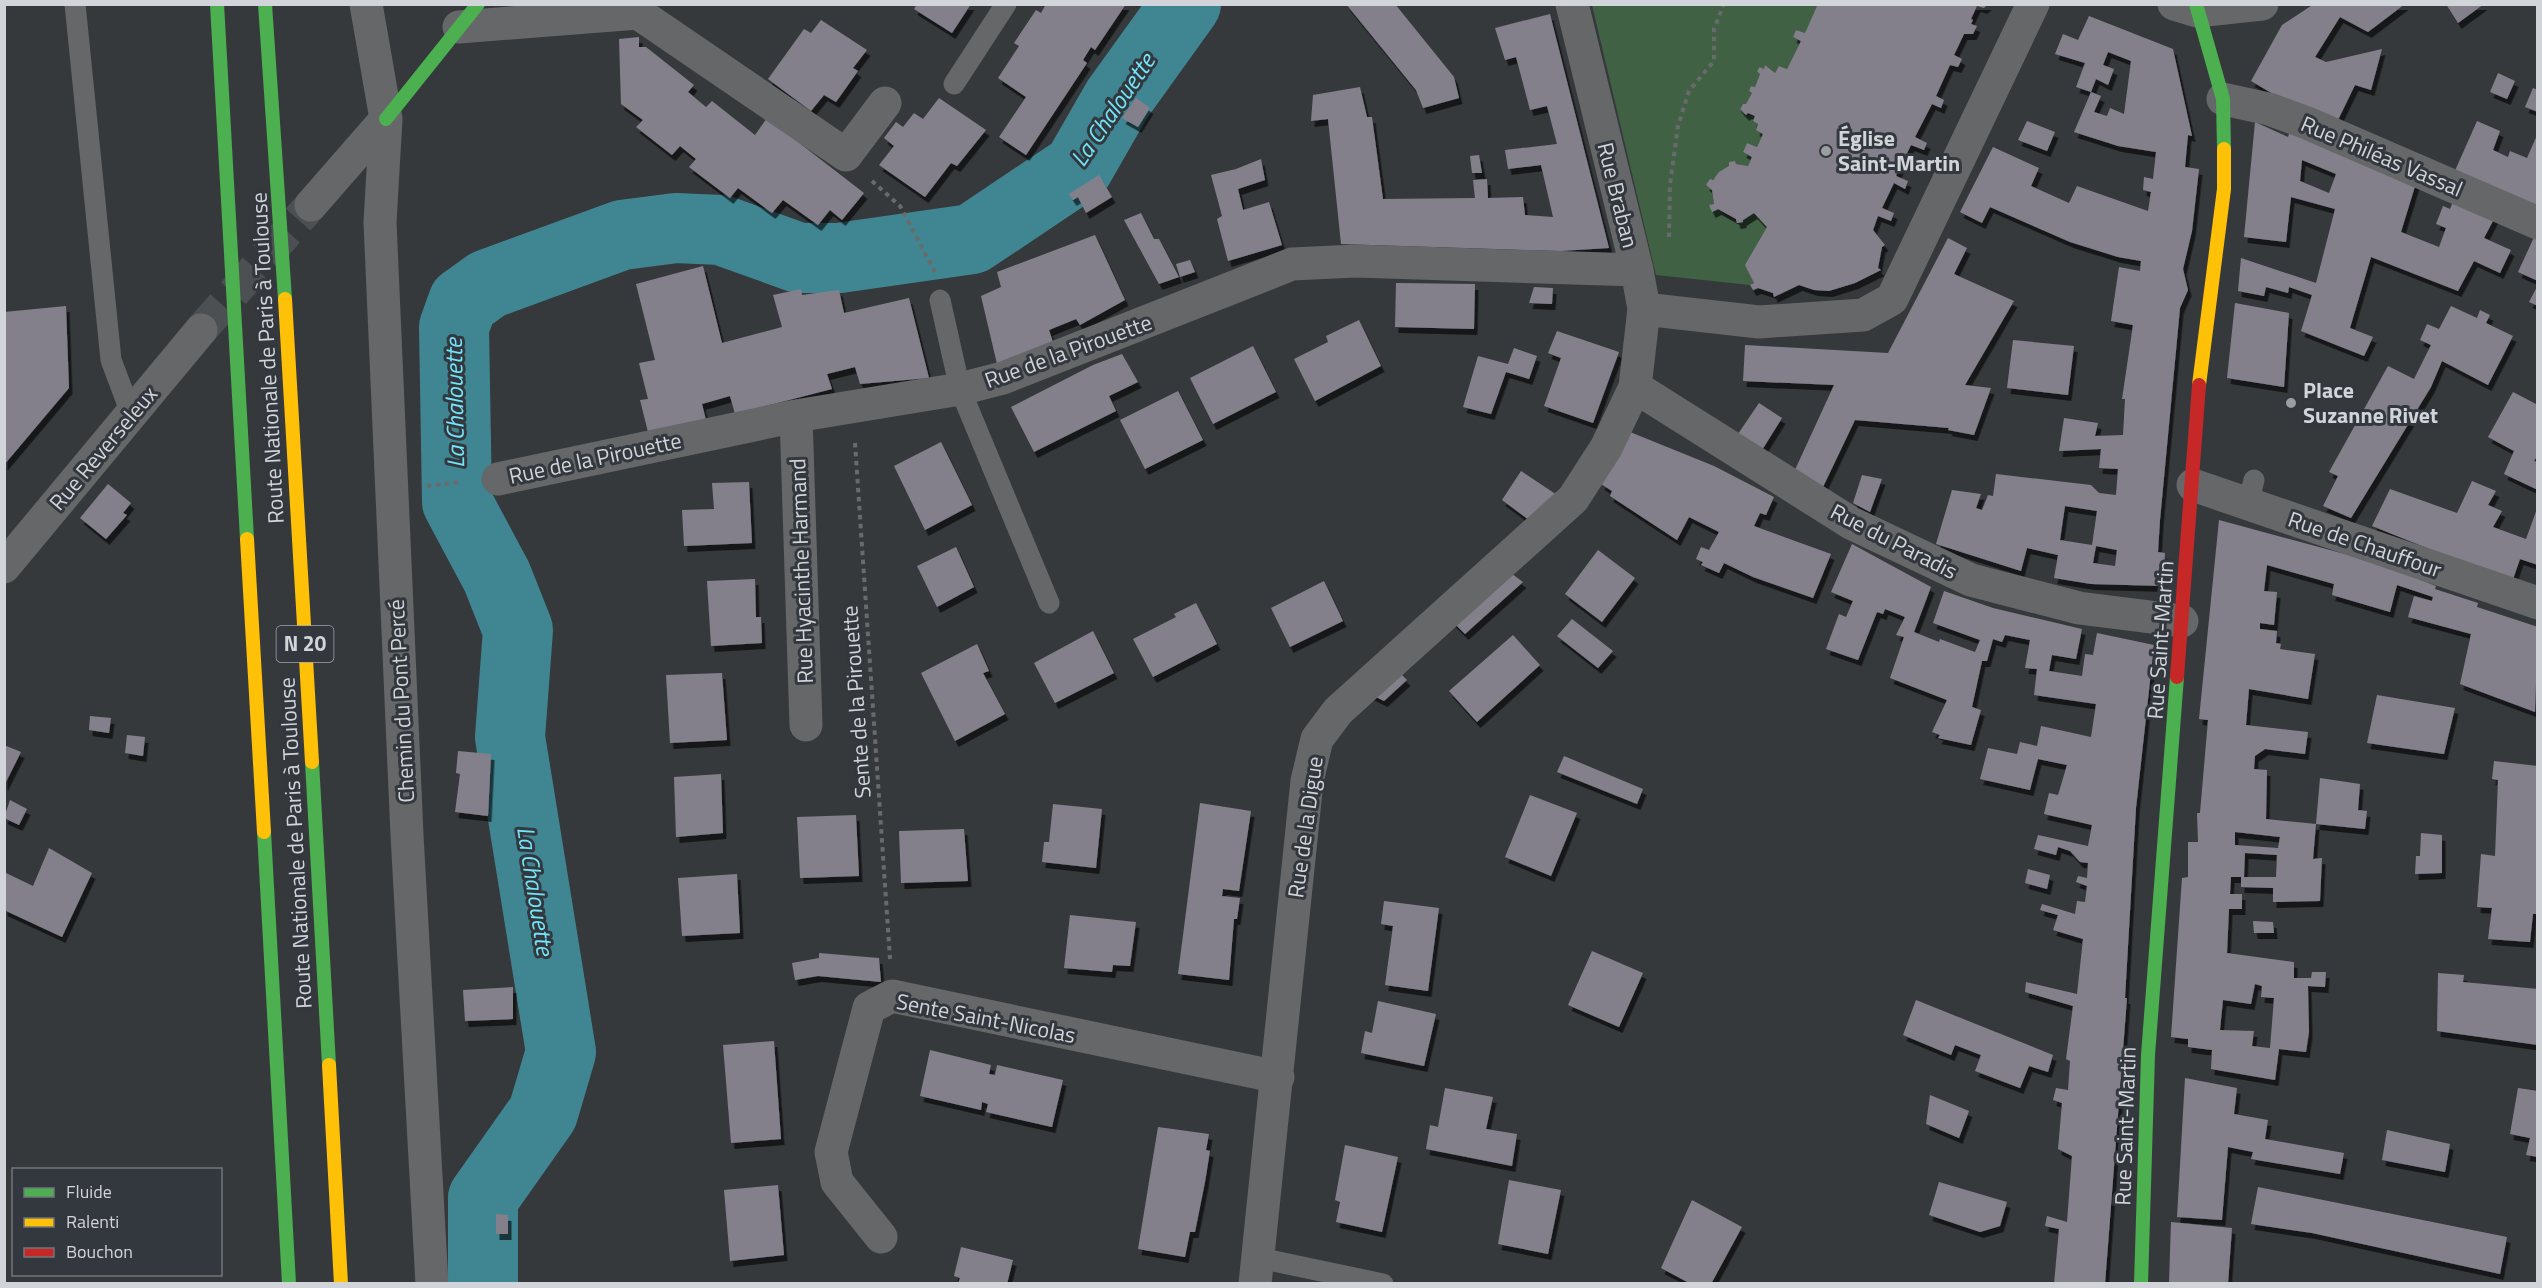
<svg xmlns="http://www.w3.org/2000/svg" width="2542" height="1288" font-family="'Titillium Web',sans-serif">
	<defs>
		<filter id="shadow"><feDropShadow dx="3.5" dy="6" stdDeviation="0" flood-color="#0009"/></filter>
	</defs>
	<rect width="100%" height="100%" fill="#36393c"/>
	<path fill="#416145" d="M1592 5H1818L1805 33 1796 30 1793 37 1801 41 1787 69 1779 66 1775 73 1765 65 1764 69 1760 67V74L1755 87 1751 86 1749 91 1752 93 1746 104H1743L1740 108 1742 114 1755 116 1753 121 1758 124 1756 129 1763 134 1757 147 1747 143 1743 152 1752 157 1748 166 1736 164 1735 161 1729 162V166L1706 185 1712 190 1714 204 1710 205 1712 211 1718 209C1734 224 1738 223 1754 213L1767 227 1746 264 1754 283 1750 285 1656 275Z"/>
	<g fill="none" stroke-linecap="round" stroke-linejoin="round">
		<path stroke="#408692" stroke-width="70" d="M483 1284V1198L543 1113 561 1052 510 737 518 630 497 577 457 502 454 327 463 302 488 284 622 235 676 228 721 230 799 258H839L972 239 1078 168 1117 100 1186 4"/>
	</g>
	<path fill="#84808b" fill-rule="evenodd" filter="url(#shadow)" d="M917 4H971L952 33 914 9Z
		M1046 4H1126L1095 50 1091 47 1083 60 1087 63 1026 155 999 137 1026 97 998 78 1019 46 1014 43 1036 10 1041 13Z
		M1346 4H1395L1454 77 1459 98 1423 108 1416 90Z
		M1818 4H1988L1984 8 1977 6 1971 19 1973 20 1971 24 1977 26 1973 34H1964L1954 55 1962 59 1958 67 1950 65 1936 96 1944 100 1941 108 1932 104 1915 137 1927 143 1924 150 1911 145 1896 176 1908 181 1905 189 1894 183 1882 208 1894 213 1891 221 1878 216 1873 230 1885 245 1882 247 1878 268 1881 270 1855 283 1829 291 1814 290 1799 285 1774 297 1773 293 1758 288 1753 290 1750 285 1754 283 1745 265 1767 227 1754 213 1743 220V222L1737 223 1736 219 1718 209 1712 212 1709 205 1714 204 1712 190 1706 185 1710 179 1713 180 1719 172 1729 166V162L1735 161 1736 164 1748 166 1752 157 1743 152 1747 143 1757 147 1763 134 1756 130 1758 124 1753 121 1755 116 1748 113 1746 115 1740 109 1743 104H1746L1752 93 1749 91 1751 86 1755 87 1760 74 1757 71 1760 67 1764 69 1765 65 1775 73 1779 66 1787 69 1801 41 1793 37 1796 30 1805 33Z
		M2314 4H2405L2368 32 2340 17 2315 57 2326 62 2382 49 2371 90 2355 85 2337 122 2292 105 2251 81 2282 25Z
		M2446 4H2484L2458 23Z
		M1550 14 1609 248 1560 251 1341 244 1328 119 1311 121 1313 95 1360 87 1367 117H1372L1383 199 1475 198 1473 180 1487 179 1488 198 1523 197 1525 215 1553 217 1541 165 1508 169 1505 150 1557 144 1547 106 1530 110 1516 57 1505 60 1495 28Z
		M2089 16 2173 49 2192 136 2188 135 2185 167 2199 169 2192 231 2183 269 2188 290 2180 308 2160 520 2158 552 2165 553 2163 586 2091 584 2054 578 2058 555 2027 548 2021 571 1936 544 1952 490 1981 494 1976 508 1982 510 1988 495 1993 496 1996 474 2091 485 2099 493 2116 495 2118 469 2099 468 2101 449 2059 451 2064 418 2098 423 2095 436 2123 435 2125 399H2122L2133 325 2111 321 2119 267 2140 271 2141 261 2118 257 2070 242 1990 207 1982 223 1960 212 1993 147 2039 168 2031 186 2069 203 2077 186 2148 211 2151 192 2143 190 2144 177 2153 179 2156 152 2118 146 2074 132 2091 92 2076 87 2085 63 2055 54 2063 34 2078 40ZM2108 52 2131 61 2124 114 2110 108 2107 116 2094 112 2101 96 2091 92 2096 79 2108 85 2114 69 2103 65ZM2065 506 2097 511 2092 545 2060 540ZM2096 546 2117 550 2115 566 2093 563Z
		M821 20 867 50 853 68 858 71 836 102 824 95 811 111 768 79 804 29 811 33Z
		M639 37V47H646L694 85 688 92 706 107 712 101 755 135 767 118 864 193 842 220 830 210 818 225 783 200 772 213 738 188 730 198 689 167 696 159 680 146 672 155 636 127 643 120 621 104 619 39Z
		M2498 73 2515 81 2507 99 2490 92Z
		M2533 88 2538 90V112L2525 107Z
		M939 98 986 130 957 166 951 163 925 197 879 165 894 146 884 138 896 122 903 127 914 113 923 119Z
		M1136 98 1150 108 1138 127 1122 118Z
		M2027 121 2055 132 2047 151 2018 140Z
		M2477 121 2500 131 2493 150 2508 157 2510 151 2527 158 2538 133V208L2454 173Z
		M2255 122 2288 137 2291 128 2416 183 2401 232 2439 247 2446 228 2436 224 2443 206 2450 209 2454 199 2495 217 2484 238 2511 250 2500 273 2474 261 2458 291 2371 257 2350 328 2373 337 2364 356 2301 331 2312 295 2289 287 2288 293 2266 287 2264 296 2238 291 2241 258 2316 283 2335 209 2291 197 2286 242 2244 237ZM2302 160 2336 174 2329 193 2300 181Z
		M1479 155 1482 173H1472L1470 156Z
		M1261 159 1265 180 1238 189 1243 210 1269 202 1282 245 1228 261 1217 219 1222 216 1211 175 1236 169Z
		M1099 175 1112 197 1086 213 1078 197 1073 200 1069 194Z
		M1141 213 1154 239H1159L1179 277 1159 284 1124 220Z
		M1095 235 1125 300 1080 325 1076 319 1049 330 1053 342 997 364 981 296 1001 287 997 272Z
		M2535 235 2538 236V281L2518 272Z
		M1948 238 1967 248 1954 274 2014 301 1965 385 1991 388 1974 435 1948 430 1949 428 1855 420 1823 487 1794 472 1834 385 1743 381 1745 345 1888 353Z
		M1190 260 1195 272 1180 277 1176 264Z
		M703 266 722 343 782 327 773 295 801 289 802 295 839 290 844 313 909 298 929 378 860 384 855 367 827 374 832 389 735 414 730 396 702 404 706 420 649 436 640 400 648 399 639 363 655 360 636 284Z
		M1396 283 1475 284 1474 329 1395 327Z
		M2538 285V306L2529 302Z
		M1534 287 1553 288 1552 304 1529 303Z
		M2235 303 2289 313 2284 387 2227 378Z
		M66 306 69 388 4 465V312Z
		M2451 306 2477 318 2480 310 2490 315 2486 323 2513 336 2488 385 2442 361 2431 387 2351 518 2323 506 2338 476 2329 472 2388 366 2414 379 2431 345 2420 340 2427 324 2439 329Z
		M1359 320 1381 366 1315 401 1294 359 1328 342 1326 336Z
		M1557 331 1619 352 1593 423 1544 406 1561 358 1548 353Z
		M2013 340 2074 346 2068 395 2007 388Z
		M1253 346 1276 392 1213 424 1190 378Z
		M1514 348 1537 356 1529 379 1506 372 1491 414 1463 407 1478 356 1508 364Z
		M1122 354 1138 382 1109 396 1116 411 1034 452 1011 407 1093 365Z
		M1178 391 1203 440 1145 469 1120 420Z
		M2513 392 2538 405V455L2534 461 2538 462V490L2504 474 2514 451 2488 437Z
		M1759 403 1782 418 1762 450 1738 434Z
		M1630 432 1714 466 1774 497 1766 515 1760 513 1754 526 1831 554 1813 598 1753 577 1724 563 1719 573 1701 565 1703 562 1696 559 1701 547 1709 550 1719 532 1689 517 1677 540 1610 496 1612 491 1601 484Z
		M941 442 972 505 925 530 894 466Z
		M1521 471 1557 495 1529 520 1502 500Z
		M1862 475 1882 479 1870 512 1853 503Z
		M2472 481 2496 491 2488 505 2502 511 2493 527 2526 539 2538 506V565L2520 559 2512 582 2372 526 2390 489 2457 513Z
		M749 482 752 543 684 546 682 510 714 509 712 483Z
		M108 484 131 503 123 513 127 515 106 539 80 518Z
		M2219 520 2378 563 2436 586 2435 589 2478 603 2477 607 2538 627 2535 712 2460 684 2471 634 2408 617 2414 596 2432 601 2433 597 2397 585 2390 612 2332 595 2334 584 2267 565 2264 591 2277 592 2274 625 2260 623V629L2277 631 2276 643 2281 644 2280 649 2315 654 2308 699 2249 689 2246 725 2308 732 2305 754 2265 749 2255 756 2254 769 2267 770 2266 819 2316 824 2320 778 2360 784 2358 810 2367 811 2365 829 2316 824 2313 859 2322 858 2320 901 2273 902V888L2241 887V877H2231L2230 894H2242V909H2229L2227 953 2294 962V978H2311L2312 972H2326L2325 987 2308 986 2309 1032 2306 1052 2279 1049 2275 1080 2211 1069 2212 1050 2188 1047V1039L2171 1037 2182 878 2188 877V842H2198L2197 813H2200L2208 720 2199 719ZM2235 832 2280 837 2278 848 2235 845ZM2245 853 2277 855 2276 877H2244ZM2255 984 2262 986 2261 997 2274 998 2270 1048 2252 1046 2254 1031 2220 1030 2223 1000 2251 1004Z
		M1852 544 1931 587 1914 632 1939 642 1940 639 1975 652 1980 640 1933 623 1944 591 1993 608 2082 629 2076 659 2052 655 2049 671 2082 676 2085 654 2093 655 2097 633 2154 645 2136 808 2125 998H2127L2105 1284H2054L2059 1229 2045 1226 2047 1216 2067 1222 2072 1156 2058 1149 2062 1103 2053 1100 2056 1088 2068 1090 2070 1061 2066 1059 2073 1006 2025 992 2026 982 2077 994 2083 939 2053 930 2058 915 2040 910 2042 904 2075 914 2077 901 2085 902 2087 886 2076 882 2078 876 2087 878 2088 863 2080 862 2070 851 2058 847 2056 855 2034 849 2038 835 2088 846 2092 825 2044 814 2049 793 2058 795 2067 765 2038 759 2030 790 1980 779 1988 748 2017 754 2020 742 2037 746 2041 726 2091 737 2096 704 2034 695 2037 669 2025 668 2030 640 2005 635 2002 642 1993 639 1987 661H1982L1972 707 1981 710 1971 745 1938 738 1940 735 1932 732 1947 700 1890 678 1904 637 1896 635 1905 617 1885 609 1883 614 1877 612 1858 660 1826 649 1839 614 1846 617 1853 601 1831 592Z
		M956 547 974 587 937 607 917 566Z
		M1598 550 1635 578 1602 622 1565 594Z
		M1508 571 1523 582 1465 634 1452 621Z
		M755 579 756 617H761L762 643 711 646 707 581Z
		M1324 581 1343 621 1290 647 1271 608Z
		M1196 603 1217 644 1153 677 1133 639 1176 617 1174 614Z
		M1572 619 1613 651 1598 668 1557 636Z
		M1093 631 1114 673 1055 703 1034 663Z
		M1513 635 1540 665 1477 722 1449 691Z
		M977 644 989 671 983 673 1005 714 955 741 921 673Z
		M1397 670 1407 680 1384 701 1370 694Z
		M722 673 727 740 670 743 666 675Z
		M2377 695 2455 708 2444 754 2367 743Z
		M90 716 111 718 109 733 89 730Z
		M127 735 145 737 143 756 125 753Z
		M4 745 21 752 4 786Z
		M458 751 491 754 488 816 455 812 460 774 456 773Z
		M1564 756 1643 789 1637 804 1557 772Z
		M2494 761 2538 766V914H2533L2530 942 2488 939 2492 908 2477 907 2481 854 2495 856 2498 780 2492 779Z
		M721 774 723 833 676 837 674 777Z
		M1530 795 1577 813 1551 876 1505 857Z
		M10 800 27 809 19 825 4 818Z
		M1200 803 1251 811 1239 891 1223 889 1222 896 1240 898 1237 919H1234L1229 980 1178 974Z
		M1053 804 1102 809 1096 868 1042 862 1044 842H1049Z
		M856 815 859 876 800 878 797 817Z
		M964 829 968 881 901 883 899 831Z
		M2421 833 2442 835V873L2415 874 2416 856H2420Z
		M49 848 92 873 62 937 4 910V872L33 886Z
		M2028 869 2050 875 2047 889 2025 883Z
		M737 874 740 933 682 936 678 878Z
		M1384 901 1439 908 1428 991 1385 985 1393 926 1381 924Z
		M1070 915 1136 922 1130 966 1113 965 1112 972 1064 968Z
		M2253 921 2273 922 2274 933H2254Z
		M1592 951 1643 973 1619 1027 1568 1005Z
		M819 953 879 958 881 982 818 976 795 980 792 963 819 958Z
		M2438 973 2464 975 2463 982 2538 989V1045L2437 1031Z
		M513 987V1019L465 1021 463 990Z
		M1916 1000 2053 1055 2048 1072 2029 1066 2020 1088 1975 1071 1981 1055 1955 1045 1951 1055 1903 1035Z
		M1378 1001 1436 1014 1424 1066 1361 1053 1365 1031 1372 1033Z
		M774 1041 781 1139 731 1143 723 1045Z
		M930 1050 991 1065 989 1074 995 1075 997 1065 1063 1080 1052 1127 986 1112 988 1104 982 1102 981 1110 920 1096Z
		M2185 1078 2237 1088 2234 1114 2268 1120 2265 1139 2344 1153 2340 1174 2251 1159 2253 1152 2228 1147 2222 1220 2177 1217Z
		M1445 1088 1493 1097 1486 1129 1517 1134 1512 1166 1426 1149 1430 1125 1438 1127Z
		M2518 1088 2538 1091V1157L2526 1155 2530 1138 2510 1134Z
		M1930 1095 1969 1111 1959 1138 1926 1124Z
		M1158 1127 1209 1134 1206 1150 1210 1151 1205 1182 1195 1232H1190L1185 1257 1138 1249Z
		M2387 1130 2450 1144 2445 1172 2382 1160Z
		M1345 1145 1398 1157 1382 1232 1336 1222 1340 1202 1335 1200Z
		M1509 1180 1561 1190 1548 1254 1498 1244Z
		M1939 1182 2007 1202 2000 1226 1980 1232 1929 1215Z
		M778 1185 784 1255 730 1261 724 1190Z
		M2258 1187 2507 1237 2500 1274 2312 1233 2251 1224Z
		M1692 1200 1742 1227 1711 1284H1691L1661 1268Z
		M496 1214 508 1215V1234H496Z
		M2171 1222 2232 1228 2228 1284H2169Z
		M961 1247 1013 1260 1007 1284H958L960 1278 954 1276Z"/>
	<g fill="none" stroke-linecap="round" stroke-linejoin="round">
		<path stroke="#4d5053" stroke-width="33" stroke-dasharray="33 16" stroke-linecap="butt" d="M201 330 311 205"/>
		<path stroke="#696a6c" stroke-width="4" stroke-dasharray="4.5 4.5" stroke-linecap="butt" d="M872 181 900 206 935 272
			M1669 237 1670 184 1678 126 1689 91 1714 61V29L1724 4
			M855 443 890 959
			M427 486 461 482"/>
		<path stroke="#666768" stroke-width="21" d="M75 4 111 360 131 413
			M954 84 1006 4
			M940 300 960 389 1049 603
			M2248 504 2254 480
			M1259 1258 1383 1284"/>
		<path stroke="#666768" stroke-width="33" d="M366 4 386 119 380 222 407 835 432 1284
			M2174 4 2197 11 2262 4
			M459 27 638 13 846 155 885 103
			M2223 99 2269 109 2307 123 2538 223
			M311 205 386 119
			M1644 309 1759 322 1863 315 1892 299 2033 4
			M1635 387 1851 523 1971 580 2079 608 2182 621
			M796 416 806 725
			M498 479 796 416 960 389 1003 378 1292 264 1356 261 1637 270
			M2193 485 2538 603
			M4 567 201 330
			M881 1237 837 1182 831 1152 869 1008 892 996 1278 1077
			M1255 1284 1307 781 1317 739 1338 711 1573 499 1606 448 1635 387 1644 309 1637 270 1572 4"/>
		<path stroke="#4caf50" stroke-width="14" d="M217 4 247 539
			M265 4 285 299
			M2196 4 2223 99 2224 149
			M386 119 478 4
			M312 762 329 1065
			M264 832 289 1284
			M2141 1284 2148 1055 2177 677"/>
		<path stroke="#ffc107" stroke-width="14" d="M285 299 312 762
			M2199 385 2224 189V149
			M247 539 264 832
			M329 1065 341 1284"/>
		<path stroke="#c62828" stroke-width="14" d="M2177 677 2199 385"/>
	</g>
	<g fill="#9b9ea1" stroke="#33383f" stroke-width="2">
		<circle cx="1826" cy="151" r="6"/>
		<circle cx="2291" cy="403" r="6"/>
	</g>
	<g text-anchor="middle" stroke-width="6" stroke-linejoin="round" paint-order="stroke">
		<rect fill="#33383f" stroke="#a2a5aa" stroke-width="1.5" x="276.5" y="626" width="57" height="36" rx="4.5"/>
		<g font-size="21" font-weight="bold" fill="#d1d4d8">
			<text x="305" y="651">N 20</text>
		</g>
		<g font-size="22" font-weight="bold" fill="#d1d4d8" stroke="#33383f" text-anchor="start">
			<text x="1838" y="146">Église<tspan x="1838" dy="25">Saint-Martin</tspan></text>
			<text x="2303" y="398">Place<tspan x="2303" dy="25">Suzanne Rivet</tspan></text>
		</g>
		<g font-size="22" fill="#d1d4d8" stroke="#33383f">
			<text transform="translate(2382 156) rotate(23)" y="8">Rue Philéas Vassal</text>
			<text transform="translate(1618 195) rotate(76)" y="8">Rue Braban</text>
			<text transform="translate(1068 351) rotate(-20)" y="8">Rue de la Pirouette</text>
			<text transform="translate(267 358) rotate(-93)" y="8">Route Nationale de Paris à Toulouse</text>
			<text transform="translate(103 448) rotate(-50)" y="8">Rue Reverseleux</text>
			<text transform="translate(595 458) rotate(-12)" y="8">Rue de la Pirouette</text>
			<text transform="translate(1894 541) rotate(27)" y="8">Rue du Paradis</text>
			<text transform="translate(2365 544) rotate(19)" y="8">Rue de Chauffour</text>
			<text transform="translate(801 571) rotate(-92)" y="8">Rue Hyacinthe Harmand</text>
			<text transform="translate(2160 640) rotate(-86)" y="8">Rue Saint-Martin</text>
			<text transform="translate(401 701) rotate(-93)" y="8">Chemin du Pont Percé</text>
			<text transform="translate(856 702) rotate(-94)" y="8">Sente de la Pirouette</text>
			<text transform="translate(1305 827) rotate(-82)" y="8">Rue de la Digue</text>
			<text transform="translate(295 843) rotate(-93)" y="8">Route Nationale de Paris à Toulouse</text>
			<text transform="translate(986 1018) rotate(11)" y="8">Sente Saint-Nicolas</text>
			<text transform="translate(2125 1126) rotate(-88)" y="8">Rue Saint-Martin</text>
		</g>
		<g font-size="24" font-style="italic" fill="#72e5f8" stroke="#33383f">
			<text transform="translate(1113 110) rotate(-56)" y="8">La Chalouette</text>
			<text transform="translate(455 403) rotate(-91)" y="8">La Chalouette</text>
			<text transform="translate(535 891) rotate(81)" y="8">La Chalouette</text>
		</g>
	</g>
	<rect width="2542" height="1288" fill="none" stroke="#d1d4d8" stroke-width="12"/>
	<rect x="12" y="1168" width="210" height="108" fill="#33383f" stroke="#72767c" stroke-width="1.5"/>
	<rect x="24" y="1188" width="30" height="9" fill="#4caf50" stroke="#72767c" stroke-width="1.5"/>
	<text x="66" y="1198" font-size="18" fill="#d1d4d8">Fluide</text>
	<rect x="24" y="1218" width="30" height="9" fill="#ffc107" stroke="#72767c" stroke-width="1.5"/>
	<text x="66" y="1228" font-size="18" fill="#d1d4d8">Ralenti</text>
	<rect x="24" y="1248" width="30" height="9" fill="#c62828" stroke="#72767c" stroke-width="1.5"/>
	<text x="66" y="1258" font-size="18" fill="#d1d4d8">Bouchon</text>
</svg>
